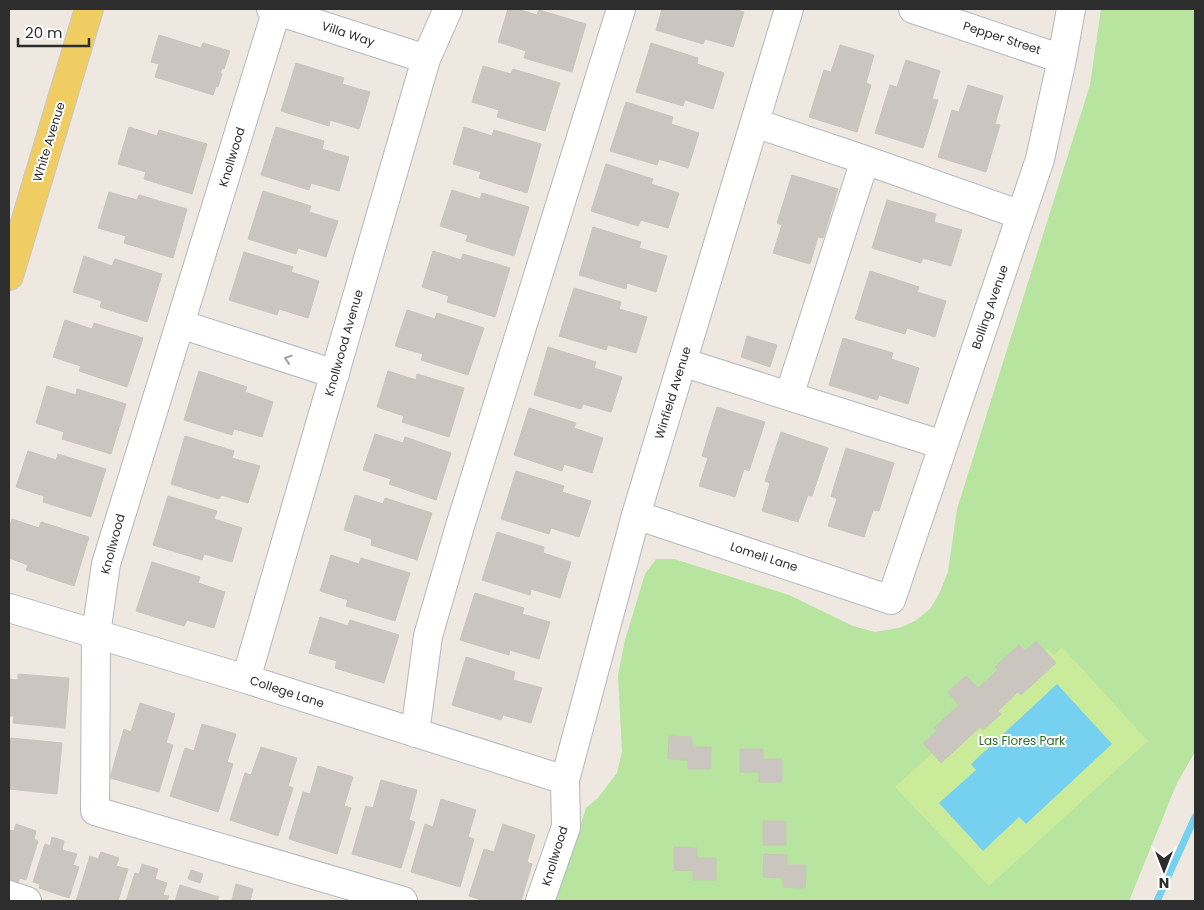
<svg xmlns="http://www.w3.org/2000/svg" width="1204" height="910" font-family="Poppins,sans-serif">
	<rect width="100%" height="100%" fill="#eee8e0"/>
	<path fill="#b7e49e" d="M1101 9H1195V752L1177 783 1129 901H555L586 808 598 798 617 773 622 752 618 675 625 640 645 574 656 559H674L789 595 853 626 875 632 899 628 915 621 930 609 939 594 948 572 957 509 1090 85Z"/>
	<path fill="#caeb9a" d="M1062 647 1148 741 989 886 895 787 1047 648 1054 655Z"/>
	<path fill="#75d1ef" d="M1057 684 1112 744 1026 824 1019 817 983 851 939 803 976 770 971 764Z"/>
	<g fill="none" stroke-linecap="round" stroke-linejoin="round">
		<path stroke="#75d1ef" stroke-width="7" d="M1157 901 1195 817"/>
	</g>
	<path fill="#cac6bf" stroke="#cac4ba" d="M508 9H517L537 15 539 10 586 24 572 72 524 58 526 51 498 42Z
		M662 9H734L744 12 733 47 705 39 703 44 656 30Z
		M159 35 201 48 203 43 230 51 224 69 222 68 220 74H222L218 87 216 86 213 95 155 77 159 64 151 62Z
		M651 43 698 58 697 64 724 73 713 109 685 100 683 106 636 92Z
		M840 45 874 55 866 83 871 85 857 132 809 117 824 70 831 72Z
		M906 60 940 71 932 99 938 100 923 148 875 133 890 85 897 87Z
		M296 63 344 78 342 84 370 92 359 129 330 120 329 126 281 111Z
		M483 66 511 74 513 69 560 83 545 131 497 117 499 110 472 102Z
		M968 85 1003 96 995 124 1000 125 986 172 938 157 952 110 959 112Z
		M626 102 673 117 671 124 699 133 688 168 659 159 657 165 610 151Z
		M129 127 157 136 159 130 207 144 192 194 144 179 146 172 118 164Z
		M276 127 324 141 322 149 349 157 339 191 311 183 309 190 261 175Z
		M464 127 492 136 494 130 541 144 527 193 479 178 481 172 453 164Z
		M606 164 653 179 651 184 679 193 668 228 641 220 638 226 591 211Z
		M792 175 838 189 823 238 818 237 810 264 773 253 782 225 777 223Z
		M452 190 480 199 482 193 529 207 514 256 466 241 468 235 440 226Z
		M263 191 311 206 309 212 338 221 326 257 298 248 296 254 248 239Z
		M109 192 137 200 139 195 187 209 173 258 124 243 126 236 98 228Z
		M887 200 936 214 934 222 962 230 951 266 923 258 921 263 872 248Z
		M593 227 641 242 639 248 667 256 656 292 627 283 626 289 579 275Z
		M433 251 461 260 463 254 510 268 495 317 447 302 449 296 422 287Z
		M244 252 293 267 291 272 319 281 308 318 279 309 277 315 229 300Z
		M84 256 112 266 115 259 162 274 147 322 100 307 102 301 73 292Z
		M870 271 919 287 917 292 946 301 935 337 907 328 905 334 855 319Z
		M574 288 621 302 619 309 647 317 636 353 608 345 606 350 559 336Z
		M407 310 435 319 437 313 484 328 468 375 421 360 423 354 395 346Z
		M65 320 92 329 94 323 143 338 127 387 79 371 81 366 53 357Z
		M747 336 777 345 770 367 741 357Z
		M843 338 893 353 891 359 919 368 908 404 879 395 877 400 829 385Z
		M548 347 596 362 594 368 622 377 611 412 583 404 581 409 534 395Z
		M199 371 247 387 245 392 273 402 262 437 234 429 232 435 184 420Z
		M388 371 416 380 417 374 464 388 449 437 402 422 404 416 377 407Z
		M47 386 76 395 77 389 126 404 111 454 62 439 64 432 36 423Z
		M717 407 765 422 749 471 744 469 735 497 699 486 708 458 702 456Z
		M529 408 576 423 574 428 603 438 592 473 564 464 562 471 514 455Z
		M781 432 828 448 812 496 808 495 798 522 762 511 770 483 765 481Z
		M375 434 403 443 405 437 451 453 436 500 389 484 391 479 363 470Z
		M185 436 234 451 232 458 260 466 248 503 221 495 219 499 171 484Z
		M846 448 894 463 879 511 873 510 864 537 828 526 837 499 831 496Z
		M28 451 56 460 58 454 106 469 91 517 43 502 44 496 16 487Z
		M516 471 564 486 562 492 591 501 579 537 551 528 549 534 501 519Z
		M355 495 383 504 385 498 432 513 417 560 371 545 372 539 344 530Z
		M168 496 217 511 214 519 242 528 232 562 204 554 202 560 153 545Z
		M12 519 39 528 41 522 89 537 74 586 26 570 28 565 9 558V529Z
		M497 532 544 547 543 553 571 562 560 598 531 589 530 595 482 580Z
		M331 555 359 564 361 558 410 573 395 621 346 606 348 600 320 591Z
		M152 562 200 577 198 583 225 592 214 628 187 620 184 626 136 611Z
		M475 593 524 608 522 614 550 622 539 659 510 650 509 655 460 640Z
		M320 617 348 626 350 620 399 635 384 683 335 668 337 661 309 653Z
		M1036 641 1056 663 1021 695 1018 692 998 711 1001 714 983 730 980 727 941 763 923 743 937 731 934 728 959 705 948 692 966 676 978 688 998 670 995 667 1019 645 1025 651Z
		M466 657 515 672 513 680 542 688 531 723 503 715 501 720 452 705Z
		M18 674 69 678 65 728 13 723 14 716H9V679L18 680Z
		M140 703 175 714 166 743 173 745 159 792 110 778 124 729 131 732Z
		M202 724 236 734 227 762 233 764 218 812 170 796 185 748 194 751Z
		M669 736 692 737V747H711V769H688V760L668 759Z
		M11 738 62 743 57 794 9 789V744H10Z
		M261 747 297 758 288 786 293 788 278 836 230 820 245 773 251 775Z
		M740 749H763V759H782V782H759V772H740Z
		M318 766 353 777 344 806 351 808 337 854 289 839 303 792 310 794Z
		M381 780 417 790 409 820 415 822 401 868 352 854 366 806 373 808Z
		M441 799 476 810 468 837 474 839 460 887 411 872 425 824 433 827Z
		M763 821H786V845H763Z
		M16 824 36 831 34 839 38 841 26 880 20 878 18 882 9 879V830L14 831Z
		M503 824 535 835 527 862 532 864 521 901H485L469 896 484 849 494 852Z
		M52 837 64 841 62 850 77 854 73 865 79 867 69 898 39 888 40 884 33 882 45 844 50 846Z
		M674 847 697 848V858H716V880H693V871L674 870Z
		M101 852 119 858 116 866 128 869 118 901H76L90 856 98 859Z
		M764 854 787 855V865H806L805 888 783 887V878L763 877Z
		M142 864 158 869 155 879 167 883 163 895 169 896 167 901H126L135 873 139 874Z
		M191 870 203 874 200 883 188 879Z
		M236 884 253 889 250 901 232 900Z
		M180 885 219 897 217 901H175Z"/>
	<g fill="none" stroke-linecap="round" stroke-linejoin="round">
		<defs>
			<path id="minor" d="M271 9 426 59
				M277 9 106 564 96 634 95 811 403 901
				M913 9 1062 59
				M755 123 865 160 1021 215
				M180 324 335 374
				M682 362 943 445
				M789 396 865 160
				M636 515 891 600 1040 159 1062 59 1071 9
				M9 608 246 679 565 780
				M246 679 426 59 448 9
				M415 733 428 636 460 526 621 9
				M9 895 27 901
				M540 901 566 827 565 780 636 515 789 9"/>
			<path id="major" d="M9 276 89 9"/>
		</defs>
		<use href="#minor" stroke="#b4b7c0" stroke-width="30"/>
		<use href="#major" stroke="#c8c8c8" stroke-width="30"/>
		<use href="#minor" stroke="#fff" stroke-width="28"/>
		<use href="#major" stroke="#f0cd63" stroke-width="28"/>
	</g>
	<defs><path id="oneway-chevron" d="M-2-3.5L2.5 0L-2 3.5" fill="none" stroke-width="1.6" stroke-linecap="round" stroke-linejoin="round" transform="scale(1.25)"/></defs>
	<use stroke="#a0a0a0" href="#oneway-chevron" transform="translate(288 359) rotate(-162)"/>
	<g text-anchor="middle" stroke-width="4" stroke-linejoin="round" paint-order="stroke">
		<g font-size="12" fill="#2d2d2d" stroke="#fff">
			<text transform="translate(348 34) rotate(18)" y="4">Villa Way</text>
			<text transform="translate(1002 38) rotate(18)" y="4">Pepper Street</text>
			<text transform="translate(49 142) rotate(-73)" y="4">White Avenue</text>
			<text transform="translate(232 157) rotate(-73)" y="4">Knollwood</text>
			<text transform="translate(990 307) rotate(-71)" y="4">Bolling Avenue</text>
			<text transform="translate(344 343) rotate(-74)" y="4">Knollwood Avenue</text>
			<text transform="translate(673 393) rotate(-73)" y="4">Winfield Avenue</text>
			<text transform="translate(113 544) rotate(-75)" y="4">Knollwood</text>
			<text transform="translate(764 557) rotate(18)" y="4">Lomeli Lane</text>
			<text transform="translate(287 692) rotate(18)" y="4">College Lane</text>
			<text transform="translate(555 856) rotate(-73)" y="4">Knollwood</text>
		</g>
		<g font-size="12" fill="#2e6c1c" stroke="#fff">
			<text x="1022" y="745">Las Flores Park</text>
		</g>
	</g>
	<rect width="1204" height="910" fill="none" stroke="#2d2d2d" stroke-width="20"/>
	<g transform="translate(1164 870) rotate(180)" stroke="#ffffff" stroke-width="4" paint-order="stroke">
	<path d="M0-4L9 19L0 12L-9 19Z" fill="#2d2d2d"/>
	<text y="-8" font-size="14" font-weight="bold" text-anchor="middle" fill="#2d2d2d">N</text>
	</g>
	<path d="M18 38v8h71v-8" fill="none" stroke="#2d2d2d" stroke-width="2.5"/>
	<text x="25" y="38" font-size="15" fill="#2d2d2d" stroke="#ffffff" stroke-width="4" paint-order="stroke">20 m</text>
</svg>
